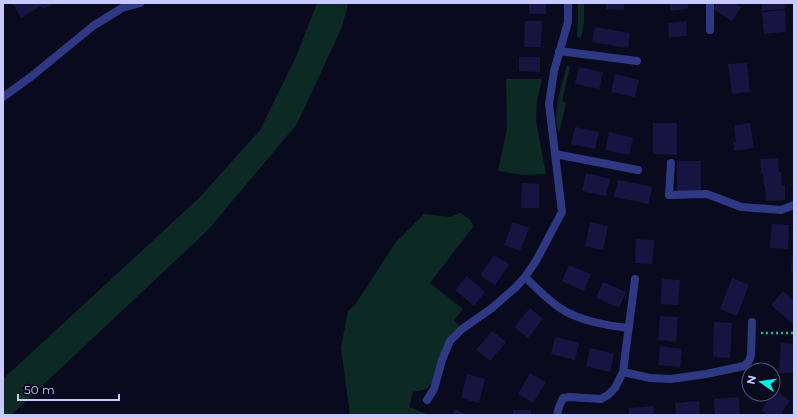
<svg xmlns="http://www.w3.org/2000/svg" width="797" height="418" font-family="Montserrat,sans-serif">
	<rect width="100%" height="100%" fill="#0a0a1e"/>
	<path fill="#0c2923" d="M317 3H348L342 27 297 124 208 230 11 415H3V379L200 197 260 130 296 57Z
		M578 3H584V22L581 38 577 37 578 22Z
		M567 65 570 67 562 101 566 103 559 133C551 115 562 85 567 65Z
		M506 79H542L537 101 536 121 546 174 523 175 498 171 507 129Z
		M460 213 471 220 473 227 430 283 463 309 454 320 460 326C454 332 447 338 444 345 438 356 437 381 428 387 425 390 418 391 413 392L409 407 427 414 426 415H350L341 348 348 311 355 305 396 242 424 214 450 217Z"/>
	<path fill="#161441" d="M12 3H54L43 9 41 6 21 18Z
		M529 3H546V14H529Z
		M606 3H624V10L606 9Z
		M670 3H688V9L670 11Z
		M716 3H734L741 7 732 21 713 9Z
		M762 3H784L785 9 762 11Z
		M785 10 786 32 764 34 762 12Z
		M525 21H542L541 47H524Z
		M686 21 687 36 669 37 668 23Z
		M595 27 630 33 628 48 592 42Z
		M519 57H540V72L519 71Z
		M747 63 750 92 732 94 728 64Z
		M579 67 603 72 599 89 575 84Z
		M615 74 639 80 635 97 611 92Z
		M653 123H677V155L653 154Z
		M750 123 754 148 734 151 733 142H736L734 125Z
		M575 127 599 132 595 149 571 144Z
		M609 132 633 138 629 155 605 150Z
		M778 158 779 172H781L782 185H785V200L766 201 765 186H764L763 173H761L760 159Z
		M677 161H701V192H677Z
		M586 173 610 179 606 196 582 191Z
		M618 180 652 187 649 204 614 197Z
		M522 183 539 184V208H521Z
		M513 222 529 228 520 251 504 245Z
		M590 222 608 226 603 250 585 246Z
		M772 224 789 225 788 249 770 248Z
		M636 239 654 240 652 264 635 263Z
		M494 255 509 264 495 285 480 275Z
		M792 256H794V272H791Z
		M569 265 591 274 584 291 562 281Z
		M467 276 485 292 474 306 455 290Z
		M732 278 749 285 737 316 720 309Z
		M662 279 680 280 678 305 661 304Z
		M603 282 626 292 619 308 596 298Z
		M783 291 794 301V322L793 324 771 305Z
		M530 308 543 319 528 338 514 327Z
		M660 316 678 317 676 342 658 340Z
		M714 322 732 323 730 358 713 357Z
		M492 331 506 342 490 361 476 350Z
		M555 337 579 343 575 360 551 354Z
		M781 343 794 344V373H779Z
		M660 346 682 349 680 367 658 365Z
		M590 348 614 354 610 372 586 366Z
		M530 373 546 382 533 403 518 394Z
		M467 374 485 379 479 403 461 398Z
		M776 390 790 401 780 415H768L761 410Z
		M739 397 740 415H715L714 399Z
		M699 401 700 415H676L675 403Z
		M653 406 654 415H629V408Z
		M455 409 467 415H452Z
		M513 410H531V415H513Z"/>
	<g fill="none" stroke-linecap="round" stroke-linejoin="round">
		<path stroke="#20ba99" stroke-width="2.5" stroke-dasharray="2 3" stroke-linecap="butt" d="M761 333H794"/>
		<path stroke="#2f3983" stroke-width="8" d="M710 3V30
			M559 51 637 61
			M3 97 32 76 93 26 122 8 140 3
			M555 154 638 170
			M671 163 669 195 707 194 741 207 781 210 794 205
			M525 277C536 288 548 300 560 308 577 320 608 326 628 328
			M623 372 650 378 671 379 706 374 744 366 749 361 751 355 752 322
			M427 400 434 389 442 360 450 341 462 329 492 308 516 287 525 277 536 261 562 212 549 104 554 71 568 22V3
			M557 415 559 407 563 398 570 397 601 399 608 395 615 388 623 372 635 279"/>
	</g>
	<rect width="797" height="418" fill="none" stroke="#c7c9ff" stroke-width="8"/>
	<g transform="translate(761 382) rotate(283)"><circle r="19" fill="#0a0a1e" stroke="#565678"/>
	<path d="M0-3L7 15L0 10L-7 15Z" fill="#00f2e4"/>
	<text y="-6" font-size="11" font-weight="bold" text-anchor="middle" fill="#c7c9ff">N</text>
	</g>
	<path d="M18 394v6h101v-6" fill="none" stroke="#c7c9ff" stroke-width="2"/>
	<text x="24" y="394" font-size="12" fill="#c7c9ff" stroke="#0a0a1e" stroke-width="3" paint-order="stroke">50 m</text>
</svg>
